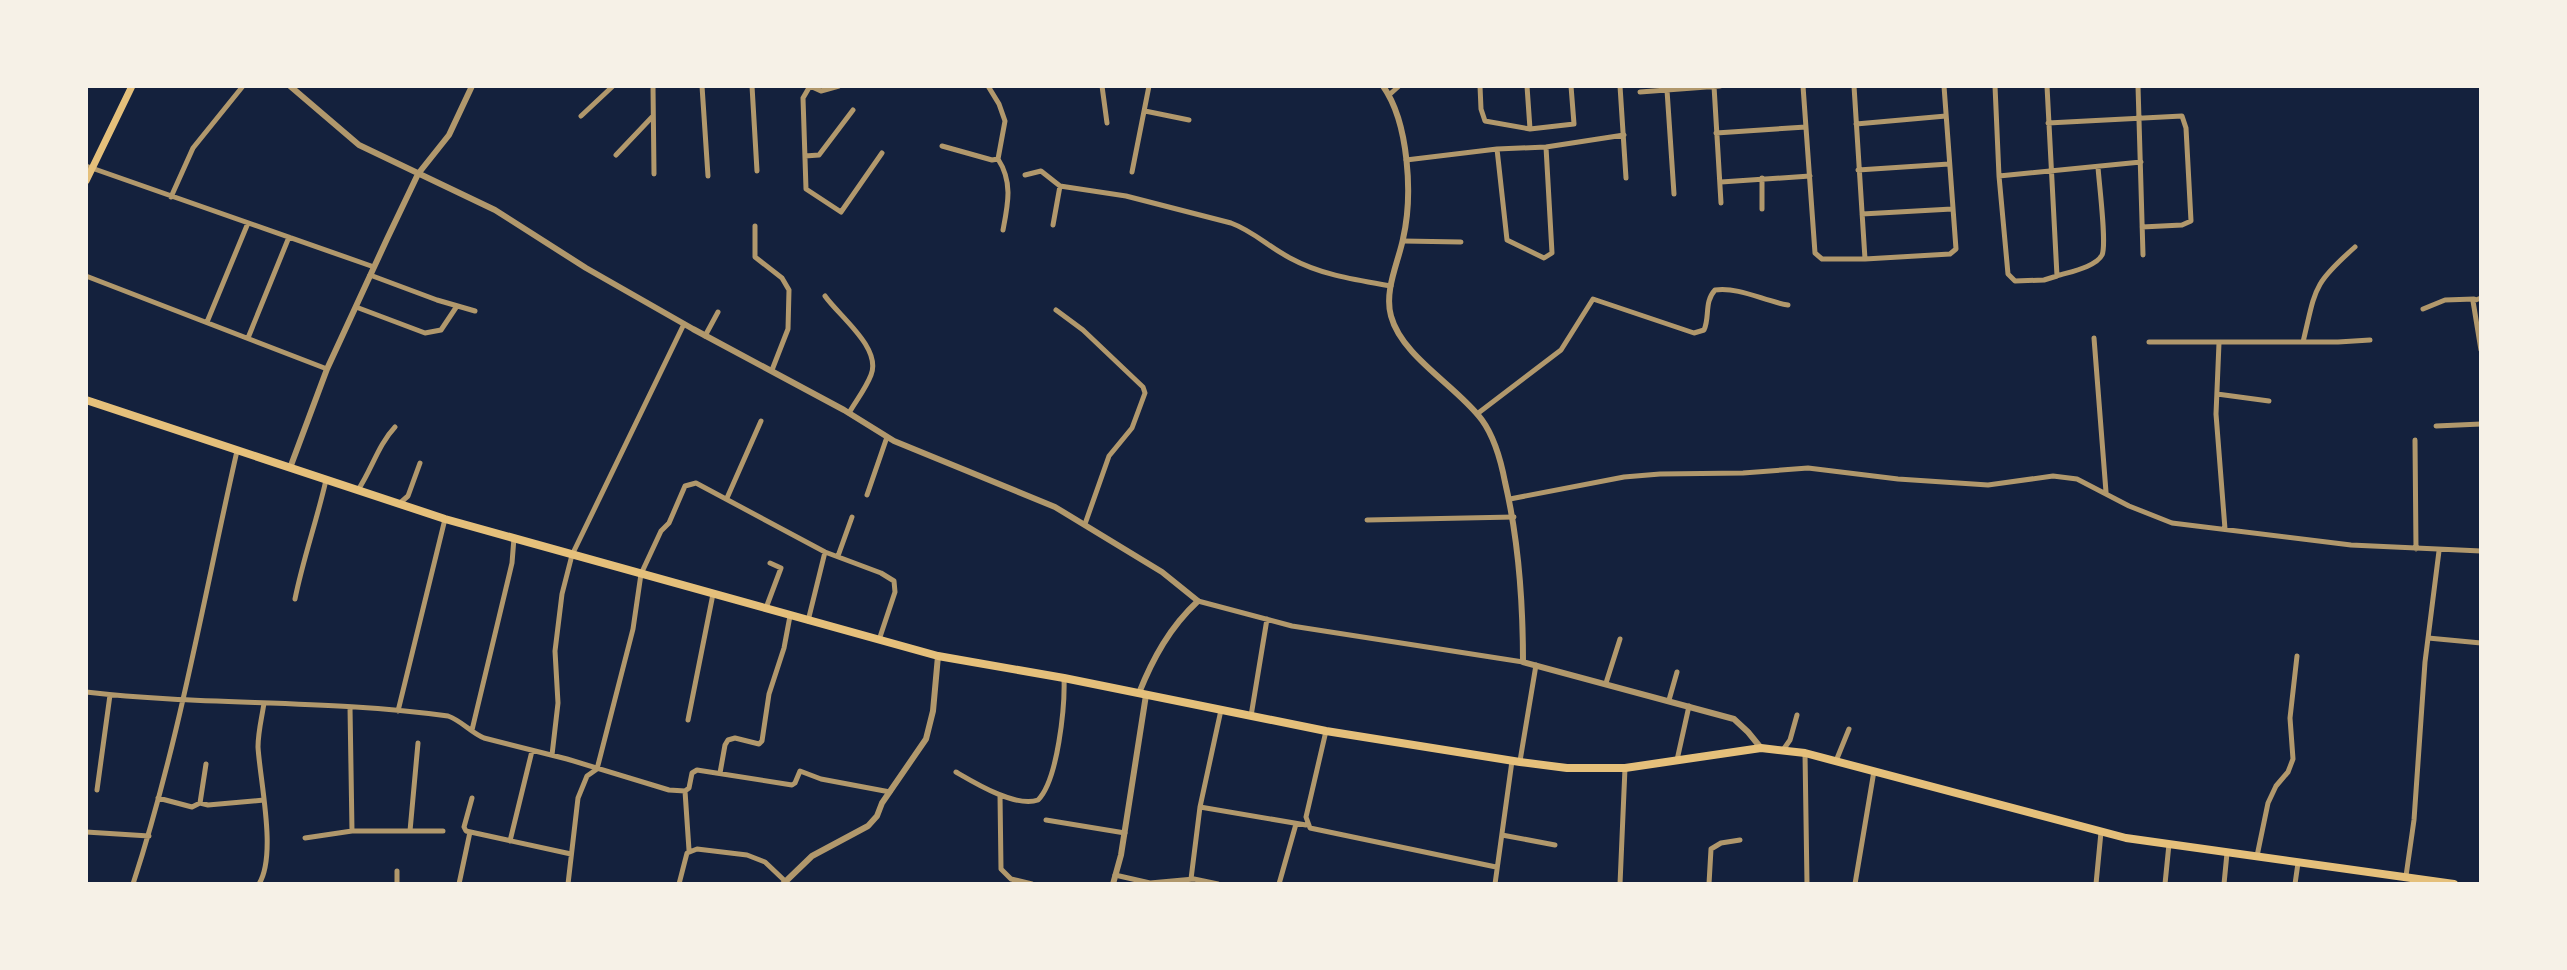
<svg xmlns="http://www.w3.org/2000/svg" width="2567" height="970" font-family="'Roboto Condensed',sans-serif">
	<rect width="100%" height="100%" fill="#14213d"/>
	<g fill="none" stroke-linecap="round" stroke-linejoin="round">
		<path stroke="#b1986c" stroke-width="5" d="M653 86 654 174
			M702 86 708 176
			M752 86 757 171
			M810 86 803 98 806 189 841 212 882 153
			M810 86 821 91 839 86
			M1102 86 1107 123
			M1480 86 1481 109 1485 121 1530 129 1574 124 1571 86
			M1527 86 1530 129
			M1620 86 1626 178
			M1714 86 1721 203
			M1803 86 1815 253 1822 259H1865L1950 254 1956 249 1944 86
			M1854 86 1865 259
			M1995 86 1999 176 2008 274 2015 281 2044 280 2057 276 2047 86
			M2138 86 2143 255
			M1667 90 1674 194
			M1640 92 1720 86
			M1389 95 1399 86
			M1145 111 1189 120
			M581 116 613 86
			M2048 123 2182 116 2186 128 2191 221 2182 225 2142 227
			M1856 124 1946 116
			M1716 133 1806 127
			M942 146 992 160 998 159 1005 121 999 104 988 86
			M1497 149 1507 240 1544 258 1552 253 1546 147
			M616 155 653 116
			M805 156 819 155 853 110
			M998 159C1013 182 1008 204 1003 230
			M1406 160 1497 149 1546 147 1624 135
			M86 166 374 267
			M1858 170 1949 164
			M1132 172 1149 86
			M1025 175 1041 171 1060 186 1126 196 1231 223C1253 231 1269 247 1290 258 1321 275 1356 280 1391 286
			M1999 176 2141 162
			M1721 182 1810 176
			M171 197 193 148 243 86
			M1762 209V178
			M1862 214 1952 209
			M1053 225 1060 186
			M755 226V257L782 278 789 290 788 329 772 370
			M1403 241 1461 242
			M370 275 437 300 475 311
			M86 276 327 369
			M2057 276C2069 272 2096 267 2102 255 2107 245 2099 183 2098 167
			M825 296C839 316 882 348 871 375 866 388 856 401 849 413
			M2481 298 2473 301 2481 350
			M356 307 425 333 441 330 457 306
			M2423 309 2445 300 2474 299
			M1056 310 1083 330 1143 387 1145 393 1132 428 1109 456 1085 524
			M207 322 248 223
			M705 336 718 312
			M248 338 289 237
			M2094 338 2106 492
			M2149 342H2338L2370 340
			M2303 342C2316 288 2312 285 2355 247
			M2219 343 2216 414 2225 529
			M2217 394 2269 401
			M1477 414 1561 350 1593 299 1694 333 1704 330C1710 317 1704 302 1715 290 1741 287 1763 301 1788 305
			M2436 426 2481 424
			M2415 440 2416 549
			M358 490C372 469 378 445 395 427
			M867 495 887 437
			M727 498 761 421
			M1510 499 1624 477 1660 474 1743 473 1808 468 1898 479 1988 485 2053 476 2077 479 2129 506 2172 523 2351 545 2481 551
			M400 503 408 496 420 463
			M1367 520 1514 517
			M838 556 852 517
			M295 599C303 559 317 520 326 480
			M1198 601 1292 626 1523 662
			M766 608 781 568 770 563
			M808 621 825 552
			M2428 638 2481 643
			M1606 683 1620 639
			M86 692C206 706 328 699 448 716 462 721 470 732 484 738L567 759 669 790 685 791
			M1669 700 1677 672
			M350 707 352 831
			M398 711 445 519
			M1251 716 1267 619
			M688 720 713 594
			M472 730 512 563 514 538
			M1326 731 1306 817 1310 828 1496 867
			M1783 750 1790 740 1797 715
			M1805 753 1807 884
			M552 755 558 703 555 651 562 594 572 555 684 324
			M1677 760 1689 706
			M1520 761 1536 665
			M1836 761 1849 729
			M206 764 200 803 208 805 264 800
			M956 772C975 783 1016 808 1038 800 1058 780 1065 706 1064 678
			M720 773 725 745 728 740 735 738 759 744 762 741 769 694 784 648 790 616
			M97 790 110 695
			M1000 795 1001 869 1011 879 1032 884
			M158 798 192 807 200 803
			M472 798 464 827 466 831 571 854
			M1200 807 1306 825
			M1046 820 1125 833
			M410 831 418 743
			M86 832 149 836
			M1502 835 1555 845
			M305 838 352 831H443
			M510 841 532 751
			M689 850 685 791 689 788 692 773 697 770 792 785 795 783 800 771 821 779 890 792
			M2257 856 2268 803 2276 786 2288 772 2293 759 2290 718 2297 656
			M1115 875 1150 883 1194 879 1218 884
			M2406 876 2414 820 2425 662 2439 551
			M1191 879 1200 807 1221 710
			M133 884C179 743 204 596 237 451
			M259 884C277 855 260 781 258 747 258 732 262 717 264 703
			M397 884V871
			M459 884 470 832
			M568 884 578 798 587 776 597 769 633 629 641 574 661 531 669 523 685 486 696 483 825 552 881 573 894 581 895 592 879 640
			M679 884 687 853 697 849 747 855 765 862 785 881
			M1279 884 1296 824
			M1495 884 1512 761
			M1620 884 1625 768
			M1709 884 1711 849 1721 843 1740 840
			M1855 884 1874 771
			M2096 884 2101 832
			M2165 884 2169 844
			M2224 884 2227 853
			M2295 884 2298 863"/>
		<path stroke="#b1986c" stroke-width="6" d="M290 86 359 145 495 210 586 268 693 329 844 410 894 441 1055 507 1162 572 1198 601C1170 627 1153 658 1139 693
			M1383 86C1409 123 1413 196 1403 239 1398 263 1384 291 1391 316 1402 357 1457 386 1482 420 1495 438 1501 461 1505 482 1519 542 1523 601 1523 662L1734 719 1748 732 1761 748
			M290 468 327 369 387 239 418 174 449 135 472 86
			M783 884 812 856 868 826 877 816 882 803 926 739 933 711 938 656
			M1113 884 1121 855 1146 695"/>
		<path stroke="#e5c07b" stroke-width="7" d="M86 181 132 86"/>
		<path stroke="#e5c07b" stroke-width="8" d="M86 400 445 519 938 656 1064 678 1326 731 1520 762 1567 768H1625L1761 748 1805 753 2126 838 2454 884"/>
	</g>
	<rect width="2567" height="970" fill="none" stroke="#f6f1e7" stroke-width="176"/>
</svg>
